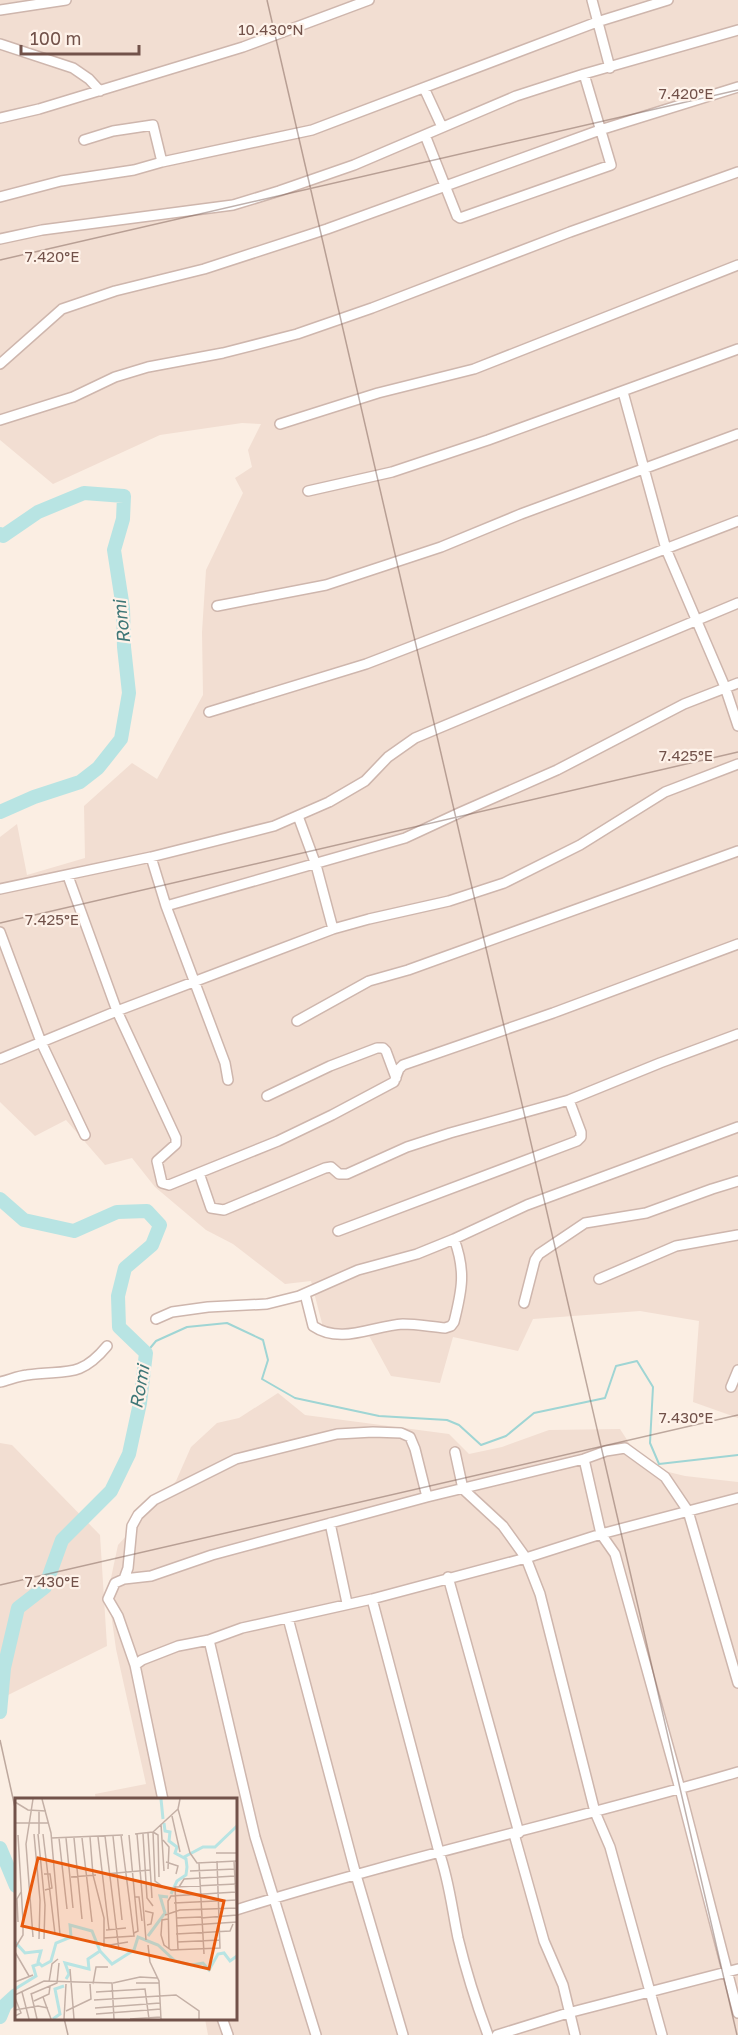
<svg xmlns="http://www.w3.org/2000/svg" width="738" height="2035" font-family="'Golos Text',sans-serif">
	<rect width="100%" height="100%" fill="#fbeee3"/>
	<path fill="#f2ded2" d="M0 0H738V1418L693 1402 699 1321 640 1311 533 1319 518 1351 453 1337 440 1383 391 1376 367 1332 324 1331 311 1281 285 1284 233 1244 206 1230 155 1187 132 1158 105 1165 66 1120 35 1136 0 1102V837L17 824 27 875 85 858 84 806 132 763 157 779 203 695 202 632 206 570 243 493 235 478 252 467 248 450 261 424 242 423 160 435 53 484 0 440Z
		M278 1393 305 1415 449 1434 469 1454 502 1447 549 1430 620 1429 644 1466 685 1476 738 1482V2035H208L205 2019 236 2018V1800H96L95 1794 146 1784 116 1649 108 1592 118 1545 176 1481 191 1447 217 1423 239 1418Z
		M0 1443 12 1445 100 1535 107 1646 0 1699Z"/>
	<g fill="none" stroke-linecap="round" stroke-linejoin="round">
		<path stroke="#9fd5d4" stroke-width="2" d="M146 1353 156 1341 187 1327 227 1323 263 1340 268 1360 262 1379 295 1398 379 1416 447 1420 459 1425 481 1445 506 1436 534 1413 605 1398 616 1366 637 1361 653 1387 650 1443 659 1464 738 1455"/>
		<path stroke="#b8e4e3" stroke-width="14" d="M0 534 3 536 38 512 84 493 124 496 123 519 114 550 123 608 124 647 129 693 121 739 98 768 80 782 34 797 0 812
			M0 1199 24 1220 74 1231 117 1212 147 1211 160 1225 152 1245 125 1268 118 1296 119 1327 146 1353 140 1403 129 1454 111 1491 62 1540 45 1587 18 1608 4 1668 0 1712
			M0 1848 16 1886
			M0 2017 5 2005 16 1995"/>
		<defs>
			<path id="street" d="M592 0 610 68
				M0 10 66 0
				M0 44 73 68 89 79 100 91
				M424 88 442 127
				M0 118 39 109 243 47 369 0
				M425 135 457 216 460 218 611 165 584 74
				M84 140 113 131 153 125 162 162
				M0 197 61 181 134 170 162 162 312 130 597 22 668 0
				M0 239 42 230 233 205 279 191 354 165 516 96 584 74 738 30
				M0 364 62 309 115 291 204 269 327 229 600 130 738 87
				M623 392 666 549 725 687 738 726
				M0 420 73 397 115 377 148 367 223 353 297 334 372 308 570 232 738 172
				M280 424 378 393 474 369 738 265
				M308 491 392 472 488 440 738 349
				M217 606 326 585 441 547 521 514 738 434
				M209 712 366 664 738 521
				M298 816 316 865 333 929
				M151 857 166 906 225 1063 228 1080
				M68 876 117 1011 176 1138V1144L157 1161 162 1183 169 1185 278 1141 332 1115 394 1082 399 1069 403 1065 553 1013 738 944
				M0 889 151 857 274 826 329 802 365 781 388 757 415 738 738 603
				M166 906 405 838 459 813 557 770 684 704 738 683
				M0 932 41 1042 85 1135
				M297 1021 369 981 408 970 738 851
				M0 1059 117 1011 333 929 369 919 449 901 504 883 580 845 665 792 738 764
				M267 1096 330 1066 377 1048H383L386 1051 396 1078
				M199 1173 211 1208 224 1210 325 1168 331 1167 339 1174H347L407 1147 450 1133 569 1100 660 1063 738 1034
				M338 1231 577 1141 581 1137V1132L569 1100
				M599 1279 676 1246 738 1235
				M305 1294 313 1326C341 1345 372 1326 403 1324 417 1324 432 1327 445 1328L451 1326 454 1322C462 1290 466 1271 454 1239
				M524 1303 535 1260 539 1254 585 1223 646 1213 712 1189 738 1181
				M156 1319 172 1312 208 1307 267 1304 299 1296 358 1270 417 1254 454 1239 527 1205 738 1127
				M0 1382C9 1380 18 1376 27 1375 64 1369 79 1380 107 1346
				M731 1387 738 1370
				M455 1452 463 1489 503 1526 526 1558 540 1594 595 1812 610 1847 662 2035
				M584 1459 601 1534 615 1554 680 1789 738 2013
				M330 1523 347 1603
				M448 1577 519 1833
				M124 1579 128 1568 132 1526 138 1515 154 1500 236 1459 337 1434 373 1432 401 1433 410 1437 415 1449 427 1497
				M372 1599 439 1852C449 1880 452 1909 458 1938 466 1971 476 2003 488 2035
				M288 1618 356 1875 403 2035
				M209 1640 255 1837 316 2035
				M135 1665 142 1660 178 1646 209 1640 242 1628 372 1599 526 1558 601 1534 738 1498
				M163 1800 135 1665 118 1616 108 1599 115 1583 124 1579 151 1576 212 1555 427 1497 584 1459 606 1451 625 1448 665 1477 688 1511 738 1683
				M514 1834 544 1941 563 1985 575 2035
				M236 1910C401 1858 571 1821 738 1772
				M222 2018 228 2035
				M497 2035 568 2013 738 1969"/>
		</defs>
		<use href="#street" stroke="#ceb6ad" stroke-width="12"/>
		<use href="#street" stroke="#fff" stroke-width="9"/>
	</g>
	<path fill="none" stroke="#72524a" stroke-width="1.5" stroke-opacity="0.45" d="M267 0 737 2035M0 260 738 90M0 923 738 752M0 1585 738 1415M0 1740 16 1812M64 2018 68 2035"/>
	<g text-anchor="middle" stroke-width="4.5" stroke-linejoin="round" paint-order="stroke">
		<g font-size="18" font-style="italic" fill="#3f7777" stroke="#fef2e9">
			<text transform="translate(122 622) rotate(-96)" y="6">Romi</text>
			<text transform="translate(140 1387) rotate(-80)" y="6">Romi</text>
		</g>
	</g>
	<g transform="translate(15 1798)">
		<rect width="222" height="222" fill="#fbeee3"/>
		<path fill="none" stroke="#b8e4e3" stroke-width="3" d="M146 1 148 21M149 25 150 33 155 34 154 43 162 49 160 55 171 61 172 69 171 77 162 83 156 96M169 59 188 49H200L222 28M133 138 150 115 145 98 153 99M0 144 10 155 26 153 23 164 27 168 36 163 41 145 56 139 55 127 77 133 85 153 97 166 119 152 123 139 143 147 160 163 176 167 188 165 194 172 203 156 209 155 215 163 222 158M51 181 54 176 50 165 74 171 73 161 85 153M0 191 21 178 18 168 24 166M38 221 45 216 40 191 49 188"/>
		<path fill="none" stroke="#c4b0a6" stroke-width="1.5" d="M18 1 11 46 18 139M27 1 36 35 45 137M165 1 163 11 175 55 182 65 222 63M0 4 13 12 31 13M24 13V36M157 18 165 54M0 25H34M146 26 149 73M138 34 143 37 144 79M133 35 137 100M19 36 25 102 24 141M23 36 30 107 29 141M28 36 40 136M120 36 138 34M122 36 131 142M128 36 132 100 138 108M114 37 123 133 119 135M90 38 104 152M98 38 107 122M75 39 78 77 89 120V148L113 144M83 39 94 132M36 40 108 37M44 40 52 111M51 40 58 110M59 40 67 121M67 40 77 124M148 42 154 49 153 71M201 55H222M219 63 222 119M151 64 163 68 161 76M184 65 189 156M175 73 220 71M29 76H35L37 90 30 92M90 76 135 72M56 79 81 77M164 89 169 81 220 78M150 90 140 83 138 34 163 11M120 99H124L127 123M159 105 222 102M130 113 138 115 136 126 132 127M150 117 165 112 222 110M161 120 186 119M186 120 222 117M153 121 147 122 146 137 149 147 156 152 205 150 202 63M3 124 2 101 6 94M161 128 222 124M91 132 111 130M161 136 215 133 218 126M89 140 119 138 106 37M162 144 205 142M133 147 135 164 144 183 146 221M0 150 8 137V123L3 37M154 150 153 103 156 98 221 94M163 151 160 89 221 86M0 154 14 178M55 171 59 221M0 184 18 177M34 184 37 166 43 161M98 185 125 179 142 180M121 185H144M78 186 81 169H93M7 194 14 221M81 194 130 191 134 221M16 195 22 221M16 196 42 185 44 165M0 197 29 183 97 185 99 221M28 199 36 221M0 200 6 215 0 218M79 202 161 197 184 213V221M19 203 34 196 35 188M80 210 145 205M0 212 23 208 33 210M51 213 76 201 75 186M81 216 146 211M49 221 51 186M115 221 146 219"/>
		<path fill="#e8590c" fill-opacity="0.15" stroke="#e8590c" stroke-width="3" d="M23 60 209 103 194 171 7 128Z"/>
		<rect width="222" height="222" fill="none" stroke="#72524a" stroke-width="3"/>
	</g>
	<g font-size="15" text-anchor="middle" fill="#72524a" stroke="#fef2e9" stroke-width="4.5" stroke-linejoin="round" paint-order="stroke">
		<text x="271" y="35">10.430°N</text>
		<text x="686" y="99">7.420°E</text>
		<text x="52" y="262">7.420°E</text>
		<text x="686" y="761">7.425°E</text>
		<text x="52" y="925">7.425°E</text>
		<text x="686" y="1423">7.430°E</text>
		<text x="52" y="1587">7.430°E</text>
	</g>
	<path d="M21 45v9h118v-9" fill="none" stroke="#72524a" stroke-width="3"/>
	<text x="30" y="45" font-size="18" fill="#72524a" stroke="#fef2e9" stroke-width="4.5" paint-order="stroke">100 m</text>
</svg>
